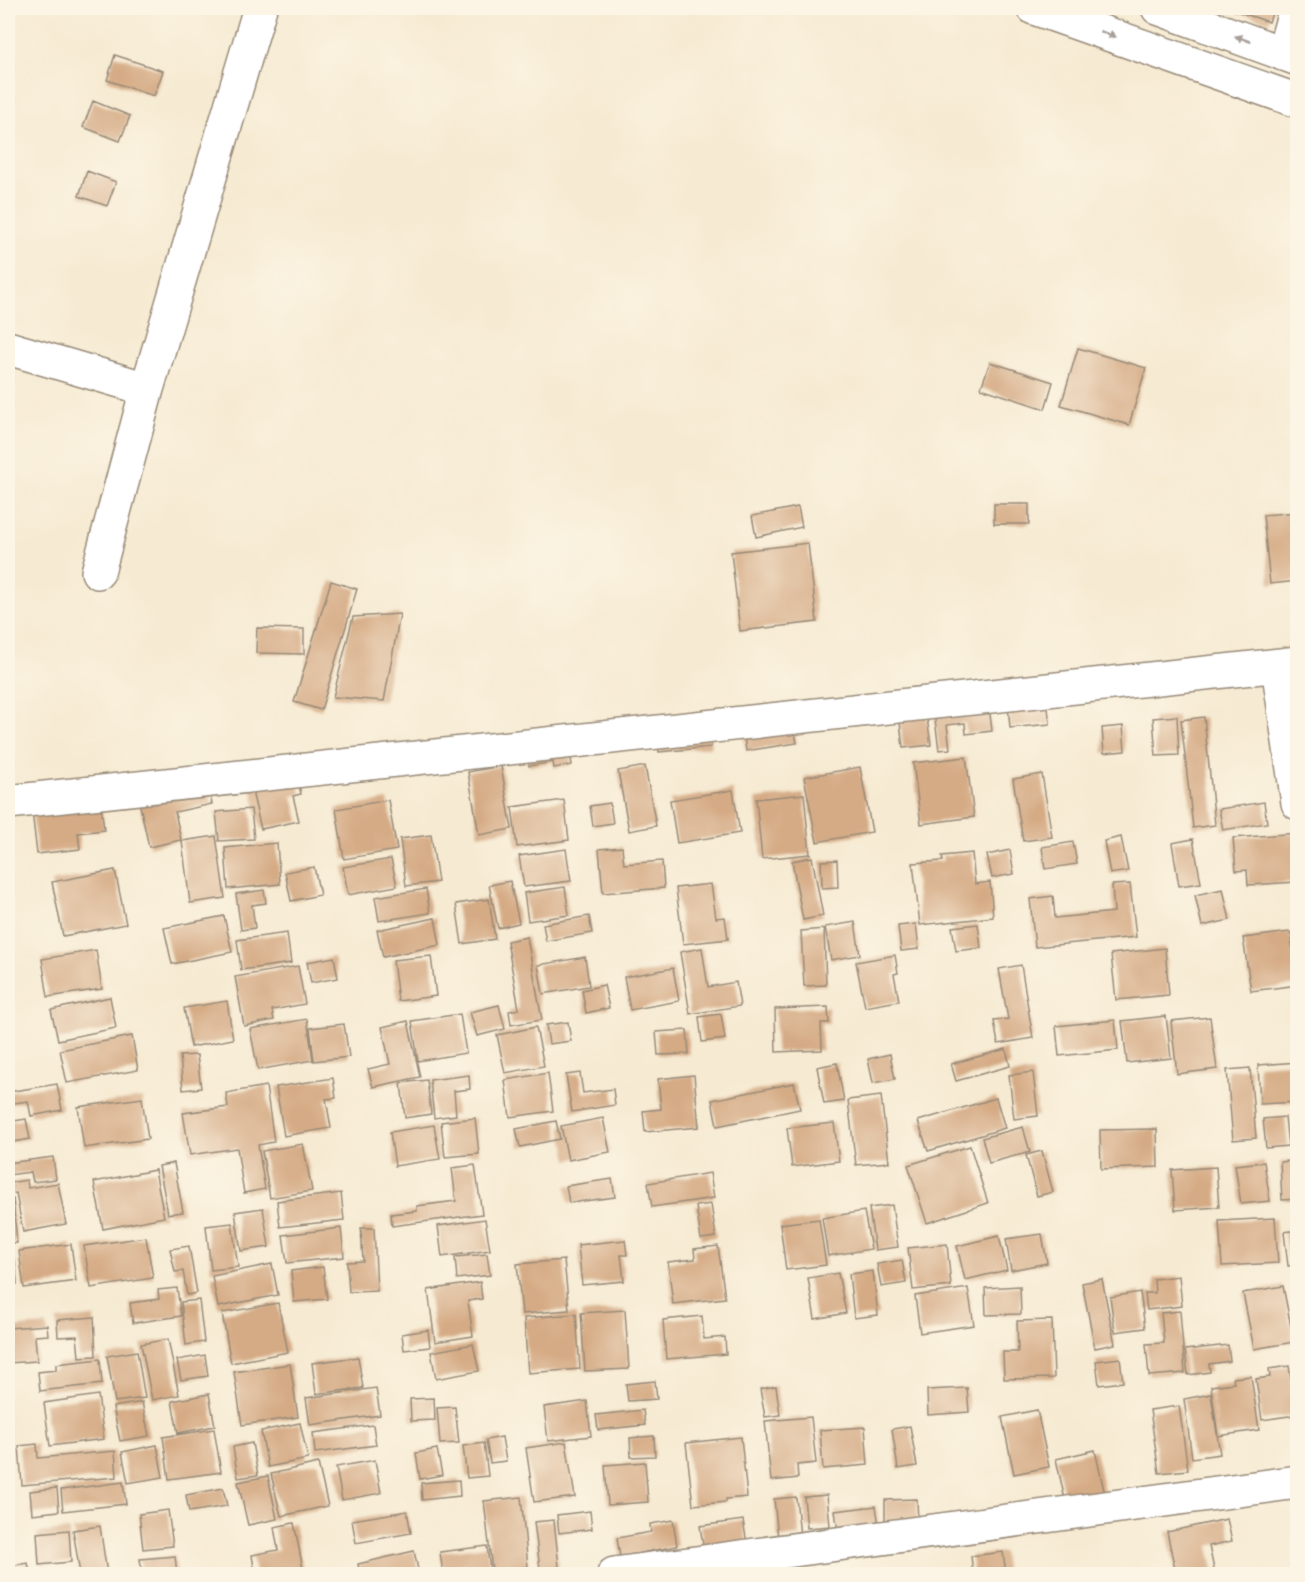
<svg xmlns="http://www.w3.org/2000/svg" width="1305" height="1582" font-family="'Playpen Sans',sans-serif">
	<rect width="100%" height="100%" fill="#fcf5e5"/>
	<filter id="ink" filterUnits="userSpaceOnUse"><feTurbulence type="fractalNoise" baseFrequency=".0167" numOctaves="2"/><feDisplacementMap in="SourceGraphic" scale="12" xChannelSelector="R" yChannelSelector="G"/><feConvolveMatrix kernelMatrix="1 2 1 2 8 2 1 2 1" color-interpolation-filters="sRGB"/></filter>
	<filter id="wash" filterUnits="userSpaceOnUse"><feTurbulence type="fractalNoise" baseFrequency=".008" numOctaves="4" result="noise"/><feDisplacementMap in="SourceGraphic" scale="24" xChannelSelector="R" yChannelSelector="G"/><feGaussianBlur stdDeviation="1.35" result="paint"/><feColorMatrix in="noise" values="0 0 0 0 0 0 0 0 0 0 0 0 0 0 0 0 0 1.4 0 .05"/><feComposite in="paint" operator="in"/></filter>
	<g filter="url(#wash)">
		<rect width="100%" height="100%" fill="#f6ead2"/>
		<g id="blocks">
			<path fill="#d5ab85" d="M1227 8H1274L1269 22Z
				M115 55 163 71 154 96 107 80Z
				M93 101 130 116 120 141 83 127Z
				M87 171 116 182 107 206 79 196Z
				M1078 348 1146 368 1129 425 1061 405Z
				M990 362 1053 382 1045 409 981 388Z
				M994 504H1029V524H994Z
				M798 507 802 527 756 537 752 516Z
				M1298 512V581L1270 584 1263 515Z
				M808 543 817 622 740 631 731 552Z
				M331 581 357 589 321 710 294 702Z
				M400 614 384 701 333 697 353 617Z
				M257 628 304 629V654L256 653Z
				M1047 701 1050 724 1010 728 1008 705Z
				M989 706 992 731 966 734 965 723 947 725 950 749 939 750 934 712Z
				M926 711 931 745 903 748 899 714Z
				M1177 716 1179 755 1156 756 1153 718Z
				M1204 717 1215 825 1193 828 1181 720Z
				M793 722 797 743 746 751 743 729Z
				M709 723 711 747 659 752 656 728Z
				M1123 726 1125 751 1104 753 1102 728Z
				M567 734 572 765 554 768 553 762 529 766 525 742Z
				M966 757 974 817 921 824 913 763Z
				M501 766 512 829 479 835 468 772Z
				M645 766 656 826 629 831 618 771Z
				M860 767 872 832 817 842 804 777Z
				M296 772 301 794 293 796 299 821 261 829 250 783Z
				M1042 774 1052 837 1023 841 1013 779Z
				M208 786 212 804 175 812 181 840 149 847 139 801Z
				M733 790 740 833 677 843 670 800Z
				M804 794 810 854 762 859 756 799Z
				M388 800 397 850 344 859 336 809Z
				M564 800 569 840 517 847 512 807Z
				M1264 802 1267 823 1223 830 1219 809Z
				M610 803 613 823 593 826 590 806Z
				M101 804 104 830 78 833 80 849 37 854 32 811Z
				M251 809 254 839 219 841 216 812Z
				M1298 833V882L1248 885 1247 870 1236 871 1233 838Z
				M431 835 438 882 406 886 400 839Z
				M216 836 225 898 190 903 182 841Z
				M1121 837 1128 871 1110 874 1104 841Z
				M1193 839 1201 883 1179 886 1172 843Z
				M1073 842 1077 864 1045 869 1042 847Z
				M277 843 280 884 228 889 225 848Z
				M622 847 624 864 662 861 664 888 603 893 599 849Z
				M566 849 571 881 524 887 519 856Z
				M1010 850 1014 874 992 878 987 855Z
				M972 853 975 884 990 882 993 917 920 925 913 863 943 861 942 856Z
				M812 857 823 916 803 920 792 861Z
				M391 859 397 886 348 895 343 867Z
				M837 860 838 887 822 888 821 861Z
				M314 867 320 895 291 901 285 872Z
				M115 870 126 924 63 936 52 882Z
				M510 881 519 923 498 928 489 885Z
				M711 884 716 918 725 917 728 939 683 944 676 888Z
				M1130 884 1136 937 1035 947 1030 899 1053 896 1055 918 1114 912 1112 885Z
				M565 887 569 915 528 921 524 893Z
				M426 889 430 913 379 921 375 897Z
				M1223 889 1230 920 1202 926 1195 895Z
				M264 890 266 903 252 905 255 928 241 930 236 894Z
				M489 899 495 939 462 944 456 904Z
				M224 916 232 952 172 964 164 928Z
				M589 916 592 933 546 941 543 924Z
				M435 918 440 945 383 957 377 930Z
				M855 922 860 955 831 960 825 927Z
				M916 924 919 949 901 951 898 926Z
				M978 924 981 948 956 951 952 927Z
				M824 929 826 985 804 986 801 931Z
				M1290 932 1298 985 1251 991 1243 938Z
				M287 933 291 963 241 970 237 940Z
				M527 937 542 1020 511 1025 509 1011 519 1009 507 941Z
				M702 948 708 987 736 982 740 1006 690 1014 680 952Z
				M1165 948 1169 995 1116 1000 1111 954Z
				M96 950 102 989 48 997 42 959Z
				M895 955 898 973 894 974 899 1001 865 1007 856 962Z
				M431 956 436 996 398 1001 393 960Z
				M334 957 338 978 311 983 307 962Z
				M585 957 589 986 543 994 538 965Z
				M1021 965 1033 1038 998 1044 994 1021 1008 1019 999 969Z
				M298 966 305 1004 272 1010 274 1020 244 1026 235 977Z
				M673 968 679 1001 630 1010 624 977Z
				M604 985 609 1008 586 1013 582 990Z
				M110 997 116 1028 58 1040 51 1010Z
				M227 1001 233 1039 191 1047 184 1008Z
				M499 1005 505 1029 477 1036 470 1012Z
				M828 1007 829 1023H821L822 1050 776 1052 775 1009Z
				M460 1014 466 1053 418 1061 412 1021Z
				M721 1014 725 1039 702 1042 699 1017Z
				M1166 1016 1171 1058 1127 1063 1122 1021Z
				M1210 1017 1217 1069 1177 1074 1171 1021Z
				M307 1019 313 1060 258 1070 250 1029Z
				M1115 1020 1118 1050 1059 1056 1056 1026Z
				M408 1021 420 1077 373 1087 368 1069 390 1064 382 1027Z
				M568 1022 571 1041 549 1044 546 1025Z
				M344 1024 349 1057 314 1061 310 1028Z
				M536 1027 544 1066 505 1073 497 1035Z
				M687 1030 689 1054 658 1055 656 1032Z
				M132 1036 138 1070 67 1083 60 1050Z
				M1006 1049 1010 1066 956 1081 951 1064Z
				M890 1054 895 1079 873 1083 868 1059Z
				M197 1055 201 1088 183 1090 180 1056Z
				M1298 1062V1102L1260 1104 1258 1065Z
				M837 1063 844 1101 824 1104 817 1067Z
				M1250 1068 1256 1138 1233 1140 1227 1070Z
				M1033 1072 1038 1116 1014 1119 1009 1075Z
				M548 1073 553 1111 510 1117 505 1080Z
				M580 1073 583 1093 613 1089 615 1105 572 1112 566 1075Z
				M469 1075 470 1089 454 1091 456 1115 434 1118 430 1080Z
				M694 1075 699 1127 645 1132 643 1111 661 1109 658 1079Z
				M333 1078 336 1098 326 1099 331 1128 284 1136 276 1087Z
				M427 1080 431 1114 405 1118 401 1083Z
				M794 1083 800 1109 717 1126 712 1100Z
				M57 1084 62 1110 31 1116 28 1101 8 1104V1092Z
				M266 1086 274 1142 258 1145 265 1189 244 1193 237 1148 190 1155 183 1113 228 1107 226 1093Z
				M881 1096 889 1162 856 1165 848 1100Z
				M142 1098 148 1139 84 1148 78 1107Z
				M996 1098 1005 1128 928 1151 918 1121Z
				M1285 1117 1288 1146 1266 1148 1263 1119Z
				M475 1118 479 1154 445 1157 441 1122Z
				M603 1118 610 1152 568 1160 561 1126Z
				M26 1119 30 1139 8 1143V1122Z
				M556 1121 560 1139 520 1147 516 1129Z
				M834 1123 839 1161 792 1167 787 1128Z
				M434 1125 440 1159 395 1166 390 1132Z
				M1023 1127 1030 1152 989 1163 982 1138Z
				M1157 1129 1158 1167 1101 1169 1100 1130Z
				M303 1144 312 1191 270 1198 262 1151Z
				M970 1146 988 1203 927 1223 908 1165Z
				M1042 1151 1053 1192 1037 1196 1026 1155Z
				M53 1157 56 1179 33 1182 31 1172 8 1175V1163Z
				M1298 1160V1199L1282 1200 1280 1162Z
				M1264 1162 1270 1201 1241 1204 1235 1165Z
				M174 1163 183 1212 168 1214 159 1166Z
				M475 1165 482 1214 392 1226 391 1214 417 1211V1206L456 1201 452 1168Z
				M1216 1167 1219 1207 1175 1210 1172 1170Z
				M155 1170 164 1217 103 1229 94 1182Z
				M710 1173 714 1198 652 1207 648 1183Z
				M612 1179 615 1197 569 1203 566 1186Z
				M27 1180 28 1188 58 1183 66 1224 23 1232 16 1193 8 1194V1183Z
				M341 1193 344 1220 280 1227 277 1201Z
				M13 1199 17 1243H8V1200Z
				M711 1204 716 1237 701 1239 696 1206Z
				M892 1205 898 1247 875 1250 869 1208Z
				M263 1208 269 1247 241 1251 235 1212Z
				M864 1211 871 1249 828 1256 822 1218Z
				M1275 1218 1278 1263 1222 1266 1219 1221Z
				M485 1219 490 1250 442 1257 438 1226Z
				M819 1219 826 1265 786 1270 780 1224Z
				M232 1223 238 1267 211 1270 206 1226Z
				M341 1228 344 1257 287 1263 283 1235Z
				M361 1228H374L377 1291 349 1292 347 1262 363 1261Z
				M1298 1230V1265L1288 1266 1284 1232Z
				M1042 1234 1047 1263 1011 1270 1006 1239Z
				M999 1236 1007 1270 965 1280 957 1246Z
				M146 1237 153 1278 91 1288 84 1246Z
				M625 1240 627 1255H621L624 1281 582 1285 578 1245Z
				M71 1244 76 1281 24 1288 19 1251Z
				M947 1244 951 1286 913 1290 908 1248Z
				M189 1246 197 1293 187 1295 183 1271 175 1272 170 1249Z
				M718 1246 725 1298 673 1304 668 1262 695 1259 694 1249Z
				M487 1254 490 1275 457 1279 455 1257Z
				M564 1260 569 1310 522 1314 517 1264Z
				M902 1260 906 1283 881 1287 877 1264Z
				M8 1261H15L17 1284 8 1285Z
				M272 1264 278 1295 218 1307 212 1276Z
				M323 1267 327 1299 294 1302 291 1271Z
				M873 1271 878 1315 854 1318 849 1274Z
				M838 1273 846 1313 815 1319 808 1278Z
				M1179 1276 1182 1306 1147 1310 1145 1293H1155L1154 1279Z
				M1102 1279 1115 1344 1095 1348 1082 1283Z
				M480 1282 482 1299 468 1301 473 1336 435 1342 428 1290Z
				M1020 1286 1021 1314 986 1315 985 1288Z
				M1283 1286 1294 1342 1254 1349 1243 1293Z
				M177 1288 181 1316 133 1323 130 1303 159 1299 158 1290Z
				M968 1288 974 1325 920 1333 915 1296Z
				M1140 1292 1145 1328 1115 1332 1110 1297Z
				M199 1300 204 1342 186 1345 181 1302Z
				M278 1303 288 1352 231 1363 222 1313Z
				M625 1310 629 1369 585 1371 581 1313Z
				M1180 1311 1185 1373 1149 1376 1146 1344 1164 1343 1161 1313Z
				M576 1314 580 1369 528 1373 524 1318Z
				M702 1316 704 1339 725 1337 726 1354 666 1359 663 1320Z
				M94 1317 96 1356 79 1357 77 1336 58 1337 57 1320Z
				M1052 1320 1054 1378 1004 1379 1003 1352H1018L1017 1321Z
				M47 1325 48 1335 35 1336 37 1361 8 1363V1328Z
				M428 1330 430 1347 404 1350 402 1334Z
				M168 1339 179 1395 152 1400 141 1344Z
				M473 1344 479 1371 436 1379 431 1352Z
				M1228 1345 1230 1361 1209 1364 1210 1372 1188 1375 1185 1350Z
				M137 1351 145 1398 115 1402 107 1356Z
				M205 1355 208 1376 181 1380 177 1360Z
				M358 1357 363 1388 316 1394 312 1363Z
				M1120 1358 1123 1382 1099 1385 1096 1361Z
				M100 1359 102 1384 40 1391 38 1372 56 1370V1364Z
				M290 1364 298 1417 242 1425 234 1372Z
				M1289 1366 1296 1415 1262 1420 1256 1379 1270 1377 1269 1369Z
				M1251 1376 1259 1430 1218 1436 1211 1386 1234 1383 1233 1378Z
				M655 1381 657 1399 628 1401 626 1384Z
				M776 1386 780 1415 765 1417 760 1389Z
				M376 1388 380 1415 310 1425 306 1398Z
				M967 1388 969 1412 928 1415 927 1390Z
				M209 1394 215 1426 178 1433 172 1401Z
				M1211 1394 1220 1454 1192 1458 1184 1399Z
				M98 1395 104 1439 50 1446 44 1403Z
				M434 1398 435 1420 411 1421 410 1399Z
				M587 1401 591 1436 548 1441 544 1407Z
				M142 1402 149 1436 120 1441 113 1407Z
				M1179 1406 1188 1470 1159 1473 1150 1410Z
				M455 1407 459 1443 440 1444 437 1408Z
				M643 1410 645 1425 598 1430 596 1415Z
				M1037 1410 1049 1467 1014 1474 1002 1417Z
				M811 1417 816 1463 797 1465 798 1478 771 1481 765 1421Z
				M300 1423 308 1459 268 1467 261 1431Z
				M373 1425 376 1445 315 1453 313 1433Z
				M910 1426 917 1466 898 1469 892 1429Z
				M865 1427 868 1465 823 1469 820 1430Z
				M214 1429 221 1472 169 1479 163 1437Z
				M654 1436 655 1456 631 1457 630 1438Z
				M502 1437 506 1461 490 1463 486 1440Z
				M741 1437 747 1497 726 1499V1502L693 1505 686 1443Z
				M566 1442 575 1497 534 1502 526 1448Z
				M252 1443 258 1475 238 1478 233 1447Z
				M484 1443 488 1476 467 1478 463 1446Z
				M37 1444 38 1458 115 1451 117 1477 22 1485 19 1446Z
				M157 1445 163 1477 128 1483 122 1452Z
				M437 1449 442 1475 420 1479 416 1453Z
				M1095 1450 1105 1495 1066 1504 1056 1459Z
				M375 1460 381 1493 342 1500 336 1467Z
				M645 1462 648 1502 608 1505 605 1465Z
				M318 1463 328 1506 281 1516 271 1474Z
				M268 1476 277 1519 248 1525 238 1482Z
				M459 1480 460 1496 422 1500 421 1483Z
				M123 1482 126 1504 63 1511 61 1490Z
				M57 1488 59 1511 32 1514 30 1491Z
				M223 1488 227 1506 189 1512 186 1495Z
				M827 1495 830 1526 807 1528 804 1497Z
				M521 1497 528 1567 492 1570 484 1501Z
				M796 1497 800 1536 778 1538 774 1499Z
				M917 1499 918 1523 885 1524V1500Z
				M876 1506 879 1526 838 1532 835 1511Z
				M168 1510 173 1546 143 1549 139 1514Z
				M407 1511 411 1533 356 1543 352 1520Z
				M590 1511 592 1529 559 1533 557 1515Z
				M1227 1519 1232 1541 1209 1546 1215 1574H1176L1167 1532Z
				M554 1520 559 1567 540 1569 534 1522Z
				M673 1520 677 1546 620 1557 617 1538 651 1532 650 1524Z
				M743 1520 747 1544 704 1551 700 1526Z
				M294 1523 304 1574H255L252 1555 278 1550 274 1527Z
				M100 1526 107 1574H80L73 1530Z
				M69 1530 71 1562 39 1565 37 1533Z
				M487 1546 490 1570 443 1574 440 1552Z
				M414 1551 419 1574H360L358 1564Z
				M1003 1552 1006 1574H973L971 1556Z
				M175 1556 177 1574H142L140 1559Z
				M28 1563 30 1574H8V1566Z
				M76 1571V1574H56V1573Z"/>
		</g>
	</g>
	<g filter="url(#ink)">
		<use href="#blocks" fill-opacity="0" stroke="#988a78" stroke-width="1.5"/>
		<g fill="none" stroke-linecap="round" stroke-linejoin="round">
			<defs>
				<path id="minor" d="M1034 8 1298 101
					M1158 8 1298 59
					M1283 54 1296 8
					M8 348 147 389
					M98 572 147 389 260 8
					M1278 666 1298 803
					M8 802 1298 663
					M614 1574 1298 1482"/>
			</defs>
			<use href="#minor" stroke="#988a78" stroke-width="36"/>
			<use href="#minor" stroke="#fff" stroke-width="33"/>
		</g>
		<defs><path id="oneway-solid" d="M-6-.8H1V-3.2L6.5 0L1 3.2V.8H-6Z" transform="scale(1.5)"/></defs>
		<g fill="#a79f9a">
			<use href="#oneway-solid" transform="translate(1108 34) rotate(20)"/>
			<use href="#oneway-solid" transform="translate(1243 39) rotate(-160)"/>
		</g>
	</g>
	<rect width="1305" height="1582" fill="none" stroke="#fcf5e5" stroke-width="30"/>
</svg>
